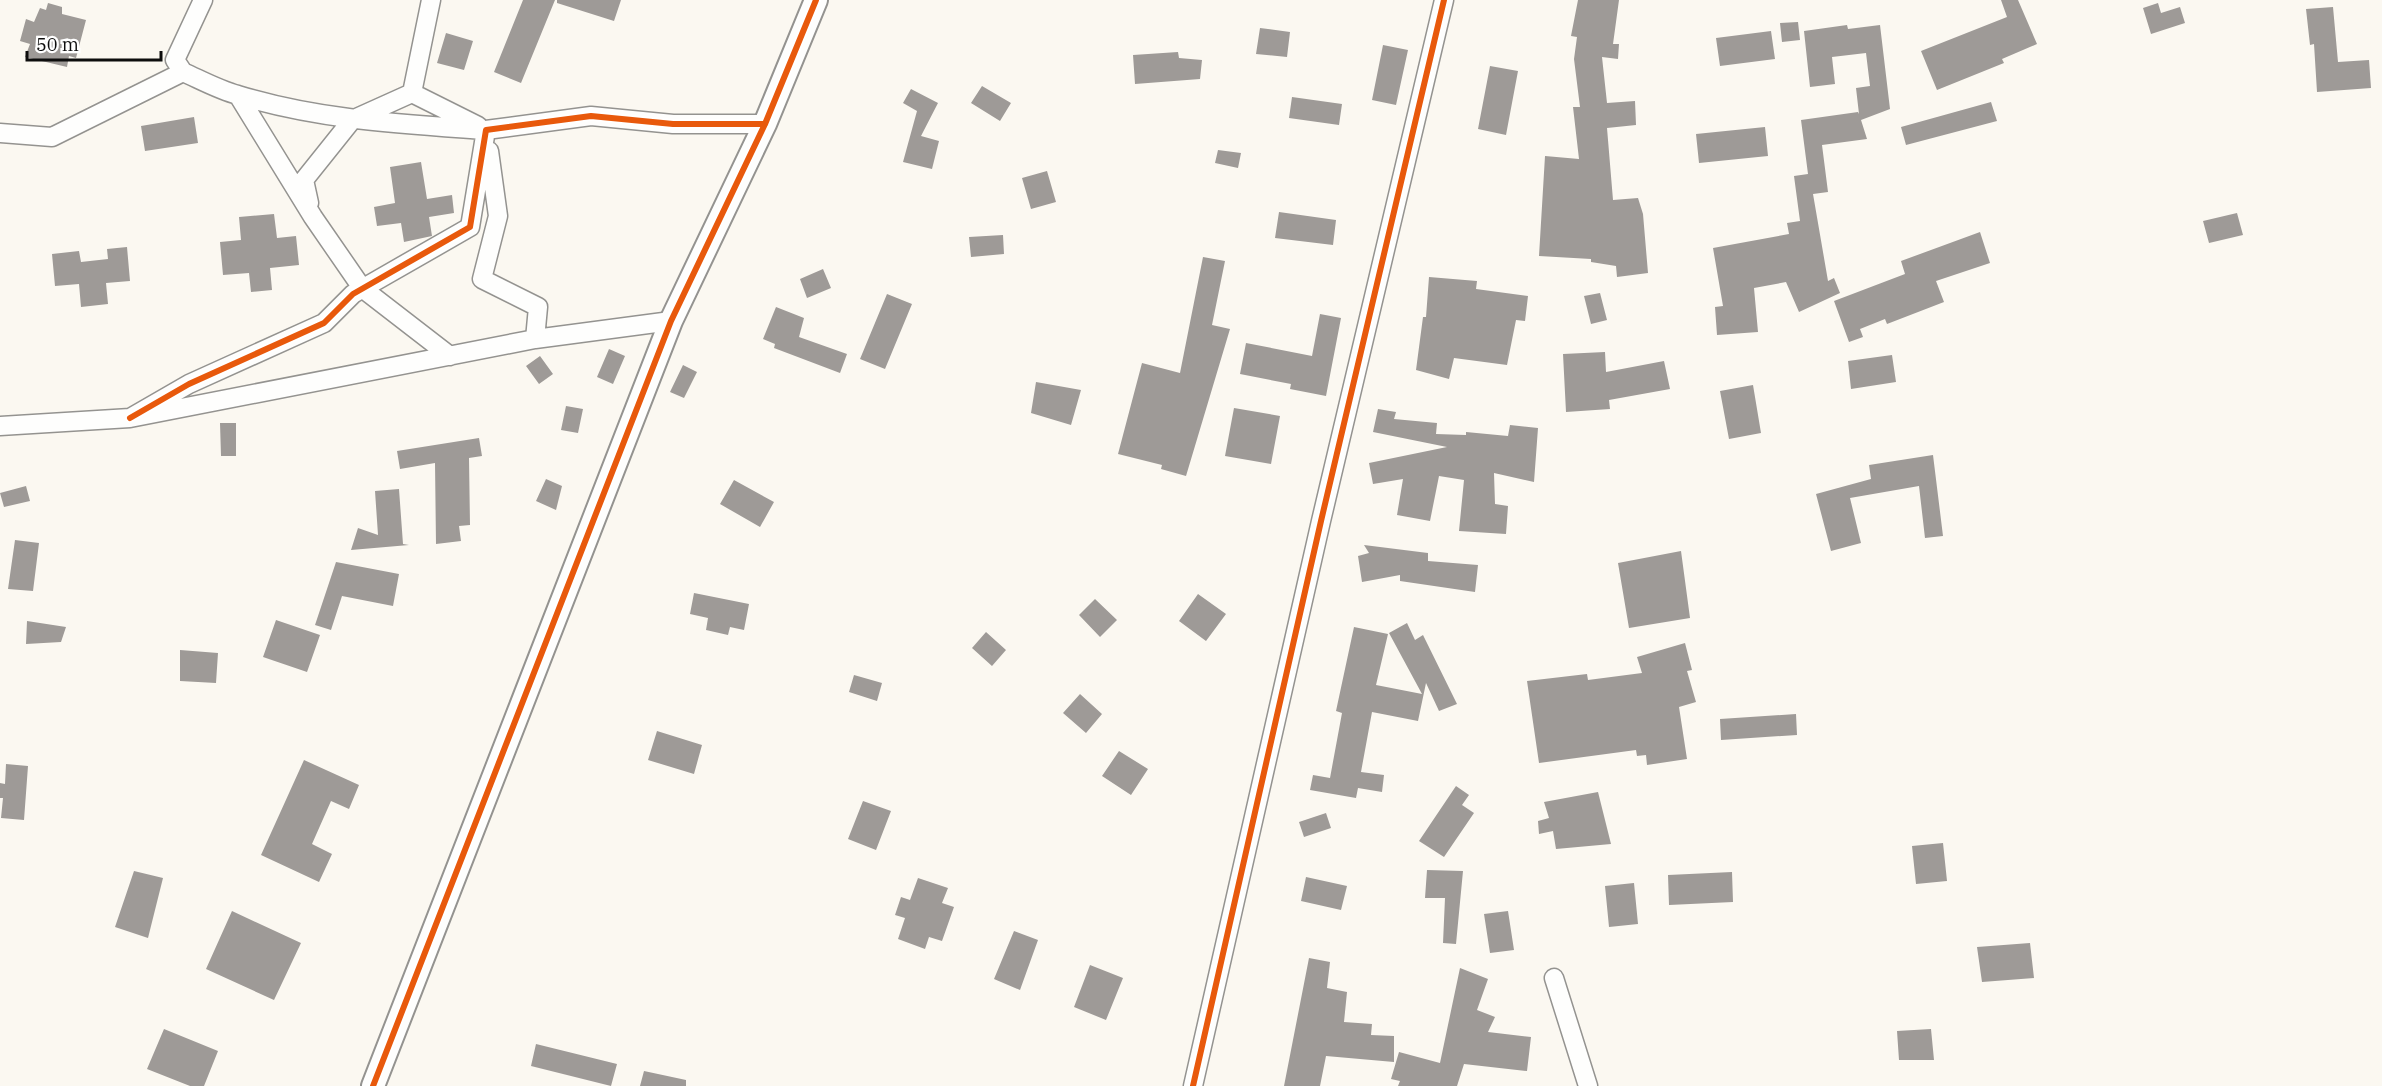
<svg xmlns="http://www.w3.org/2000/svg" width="2382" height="1086" font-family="'IBM Plex Serif',serif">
	<rect width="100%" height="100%" fill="#fbf8f1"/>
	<path fill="#9e9a97" d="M523 0H555L521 83 494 72Z
		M557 0H621L614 21 557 3Z
		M1578 0H1619L1613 44H1619L1618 59 1602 57 1607 103 1635 101 1636 125 1607 128 1613 200 1638 198 1643 214 1648 273 1617 277 1616 266 1591 262V259L1539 256 1545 156 1579 159 1573 107H1580L1574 59 1577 37 1571 36Z
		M2001 0H2018L2037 44 2002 59 2004 63 1937 90 1921 51 2007 17Z
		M48 3 62 7V14L86 20 76 58 69 56 67 67 25 57 30 44 20 41 26 19 34 22 40 8 46 10Z
		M2158 3 2161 13 2180 7 2185 23 2151 34 2143 8Z
		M2333 7 2338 62 2369 60 2371 88 2317 92 2314 44 2310 45 2306 9Z
		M1798 22 1800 40 1782 42 1780 23Z
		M1847 25 1848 29 1880 25 1890 109 1861 120 1867 139 1822 145 1828 192 1813 194 1828 281 1834 278 1840 293 1799 312 1786 282 1754 288 1758 332 1717 335 1715 307 1723 306 1713 248 1789 234 1787 223 1800 221 1794 176 1808 174 1801 120 1858 112 1859 114 1856 88 1870 86 1866 53 1832 57 1835 84 1810 87 1804 31Z
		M1260 28 1290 32 1287 57 1256 54Z
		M1771 31 1775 59 1720 66 1716 38Z
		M446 33 473 41 464 70 437 63Z
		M1383 45 1408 50 1396 105 1372 100Z
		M1178 52 1179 58 1202 60 1200 79 1135 84 1133 55Z
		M1490 66 1518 71 1506 135 1478 129Z
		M982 86 1011 103 1000 121 971 103Z
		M911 89 938 103 921 136 939 141 932 169 903 162 917 111 903 103Z
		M1292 97 1342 104 1339 125 1289 118Z
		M1991 102 1997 121 1906 145 1901 127Z
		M194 117 198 143 145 151 141 126Z
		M1765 127 1768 156 1699 163 1696 134Z
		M1218 150 1241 153 1238 168 1215 163Z
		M421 162 427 199 452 195 454 213 429 217 432 236 404 242 401 223 377 226 374 207 395 203 390 167Z
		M1047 171 1056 202 1031 209 1022 178Z
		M1279 212 1336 220 1333 245 1275 238Z
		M2237 213 2243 235 2209 243 2203 221Z
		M274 214 277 238 296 236 299 265 270 268 272 290 251 292 249 273 223 275 220 242 241 240 239 217Z
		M1980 232 1990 263 1936 281 1944 302 1887 324 1885 319 1860 329 1863 337 1849 342 1834 301 1905 274 1901 261Z
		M1003 235 1004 254 971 257 969 237Z
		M127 247 130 281 106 283 108 304 81 307 79 284 55 286 52 254 79 251 81 262 108 259 107 249Z
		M1203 257 1225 261 1212 325 1230 329 1186 476 1161 469 1162 465 1118 454 1142 363 1180 373Z
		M823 269 831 288 807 298 800 279Z
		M1429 277 1477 281 1476 289 1528 296 1525 321 1516 320 1507 365 1454 358 1449 379 1416 370 1423 317H1426Z
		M1600 293 1607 320 1591 324 1584 296Z
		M887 294 912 304 885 369 860 359Z
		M776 307 804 318 799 337 847 354 840 373 774 348 775 344 763 339Z
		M1320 314 1341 318 1326 396 1290 389 1291 384 1240 374 1246 343 1312 356Z
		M609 349 625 356 613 384 597 377Z
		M1605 352 1606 372 1664 361 1670 389 1609 400 1610 409 1566 412 1563 354Z
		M1892 355 1896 382 1851 389 1848 361Z
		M540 356 553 374 539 384 526 366Z
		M683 365 697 372 684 398 670 392Z
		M1036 382 1081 390 1071 425 1031 413Z
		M1753 385 1761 433 1729 439 1720 391Z
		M566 406 583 409 578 433 561 430Z
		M1234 408 1280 416 1271 464 1225 456Z
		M1378 409 1396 412 1394 419 1437 423 1436 434 1466 435V432L1508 436 1510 425 1538 428 1534 482 1494 473 1495 504 1508 506 1506 534 1459 531 1464 480 1439 476 1430 521 1397 515 1403 479 1373 484 1369 463 1447 447 1373 432Z
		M220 423H236V456H221Z
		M479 438 482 456 469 458 470 525 459 526 461 541 436 544 435 463 400 469 397 451Z
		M1933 455 1943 536 1925 538 1919 486 1850 498 1861 543 1831 551 1816 494 1871 479 1869 465Z
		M546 479 562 486 556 510 536 501Z
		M734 480 774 502 760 527 720 504Z
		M26 486 30 501 4 507 0 493Z
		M399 489 403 544 409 545 351 550 358 528 378 535 375 491Z
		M15 540 39 543 33 591 8 589Z
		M1364 545 1428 553V561L1478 565 1475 592 1400 581V575L1362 582 1358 556 1369 553Z
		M1681 551 1690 618 1629 628 1618 563Z
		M336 562 399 574 393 606 342 596 331 630 315 625Z
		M694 593 749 604 744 630 730 627 728 635 706 630 708 618 690 614Z
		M1198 594 1226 614 1206 641 1179 621Z
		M1095 599 1117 620 1100 637 1079 615Z
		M276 620 320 635 307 672 263 657Z
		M27 621 66 627 61 642 26 644Z
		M1407 623 1415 640 1423 635 1457 704 1439 711 1426 683 1418 721 1372 712 1361 772 1384 775 1382 792 1358 788 1356 798 1310 790 1313 775 1330 778 1342 713 1336 711 1354 627 1388 634 1376 685 1422 694 1389 633Z
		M986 632 1006 650 992 666 972 648Z
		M1685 643 1692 670 1687 671 1696 702 1679 707 1687 759 1647 765 1646 755 1637 756 1636 750 1539 763 1527 681 1587 674 1588 680 1642 673 1637 657Z
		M180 650 218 653 216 683 180 681Z
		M854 675 882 683 877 701 849 692Z
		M1080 694 1102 714 1086 733 1063 713Z
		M1796 714 1797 735 1721 740 1720 719Z
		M657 731 702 745 694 774 648 760Z
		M1119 751 1148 769 1131 795 1102 776Z
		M304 760 359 785 349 809 331 801 312 844 332 854 319 882 261 855Z
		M6 764 28 766 24 820 1 818 3 798H0V783L5 784Z
		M1456 786 1469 795 1462 805 1474 813 1444 857 1419 841Z
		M1598 792 1611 844 1556 849 1553 831 1539 834 1538 821 1549 818 1544 802Z
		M863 801 891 811 876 850 848 839Z
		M1326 813 1331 828 1304 837 1299 822Z
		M1943 843 1947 881 1916 884 1912 846Z
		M1427 870 1463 871 1456 944 1443 943 1445 898H1425Z
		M134 871 163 878 148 938 115 927Z
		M1732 872 1733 902 1669 905 1668 875Z
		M1306 877 1347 886 1341 910 1301 901Z
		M918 878 948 888 942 903 954 907 942 941 929 937 925 949 898 939 905 918 895 915 901 897 910 900Z
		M1634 883 1638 924 1609 927 1605 886Z
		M232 911 301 943 274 1000 206 969Z
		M1508 911 1514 950 1490 953 1484 914Z
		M1014 931 1038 940 1020 990 994 979Z
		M2030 943 2034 978 1982 982 1977 947Z
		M1309 958 1330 962 1327 988 1347 992 1344 1022 1372 1024 1371 1035 1394 1036V1062L1326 1056 1320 1086H1284Z
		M1090 965 1123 978 1106 1020 1074 1007Z
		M1460 968 1488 979 1477 1010 1495 1017 1488 1032 1531 1037 1527 1071 1464 1064 1457 1086H1398L1400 1081 1391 1079 1399 1052 1440 1063Z
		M164 1029 218 1051 204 1086H190L147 1069Z
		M1931 1029 1934 1060H1899L1897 1031Z
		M536 1044 617 1064 611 1086 531 1066Z
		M644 1071 686 1080V1086H640Z"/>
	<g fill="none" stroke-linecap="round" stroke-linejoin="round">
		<defs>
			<path id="minor" d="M431 0 412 93 478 126
				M183 72 175 60 203 0
				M238 95 313 217 362 288 450 356
				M0 133 52 137 183 72C201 80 219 90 238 95 319 120 403 124 486 130
				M489 151 498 216 482 279 538 307 535 339
				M309 203 304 180 352 120 412 93
				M130 418 189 384 324 323 353 294 470 227 486 130 591 116 673 124H765
				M0 426 130 418 535 339 671 321
				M1554 978 1588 1086
				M1193 1086 1321 521 1444 0"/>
			<path id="tertiary" d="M373 1086 671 321 765 124 816 0"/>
		</defs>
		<use href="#minor" stroke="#949390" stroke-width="21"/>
		<use href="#tertiary" stroke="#949390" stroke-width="26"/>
		<use href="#minor" stroke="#fefefd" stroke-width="18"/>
		<use href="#tertiary" stroke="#fefefd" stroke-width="22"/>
		<defs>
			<path id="cycleway" d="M130 418 189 384 324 323 353 294 470 227 486 130 591 116 673 124H765
				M373 1086 671 321 765 124 816 0
				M1193 1086 1321 521 1444 0"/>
		</defs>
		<use href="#cycleway" stroke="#fff" stroke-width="10"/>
		<use href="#cycleway" stroke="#e8590c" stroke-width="6"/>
	</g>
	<path d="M27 51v9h134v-9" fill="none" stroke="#0d0d0d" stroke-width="3"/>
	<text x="36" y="51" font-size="18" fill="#0d0d0d" stroke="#ffffff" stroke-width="4.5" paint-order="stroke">50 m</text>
</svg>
